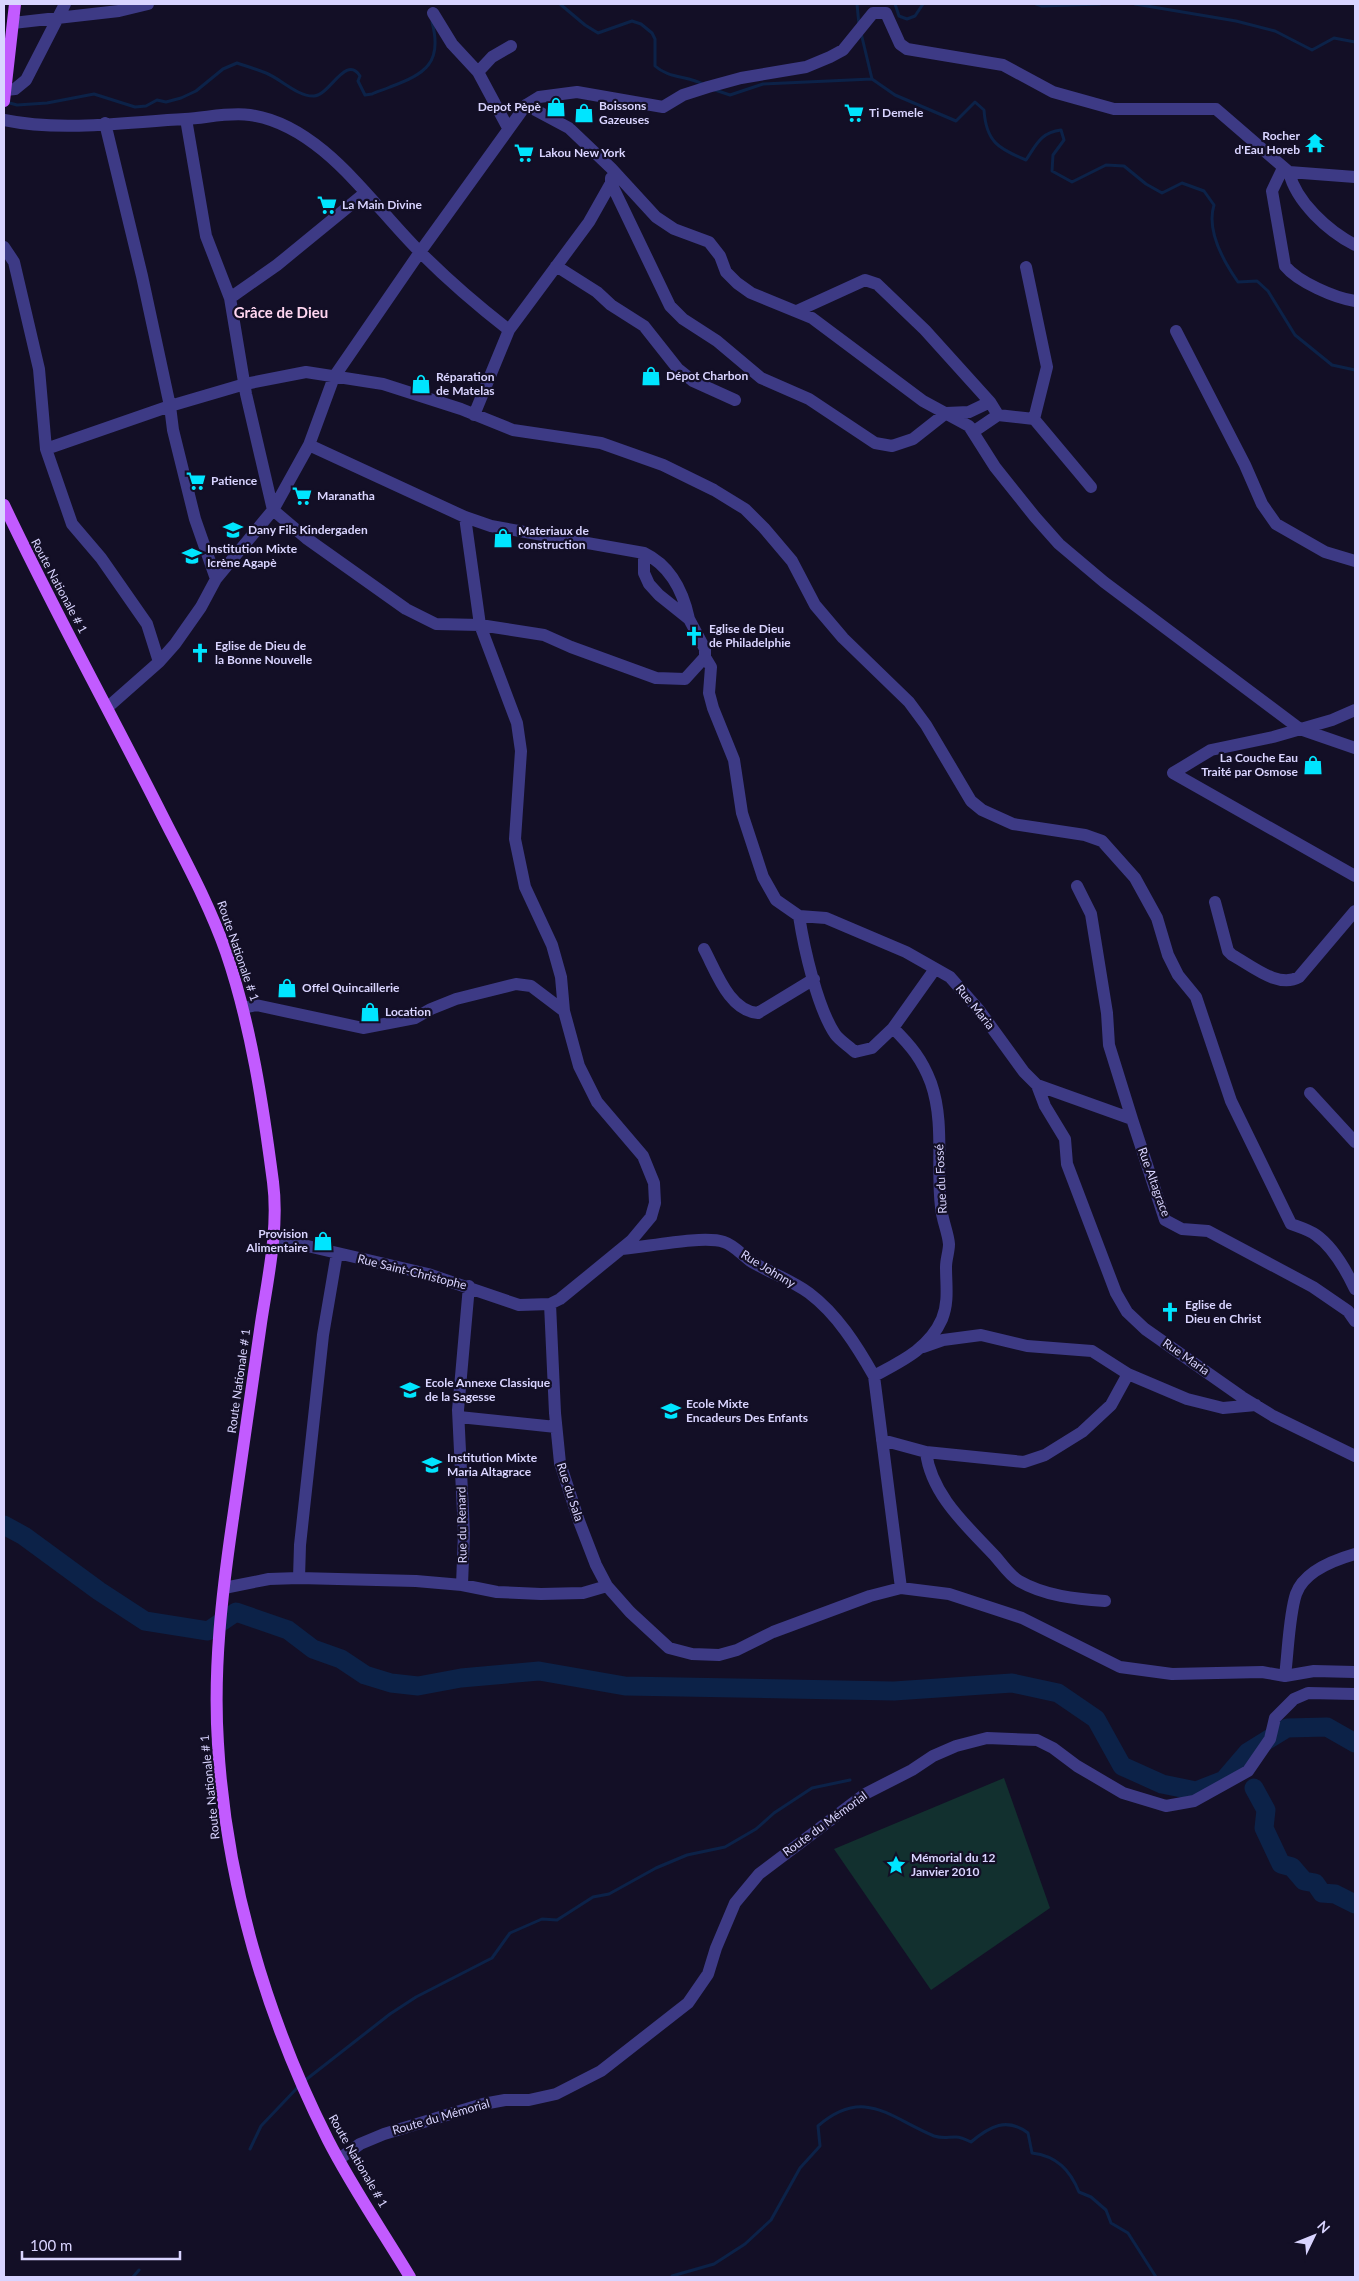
<svg xmlns="http://www.w3.org/2000/svg" width="1359" height="2281" font-family="Lato,sans-serif">
	<rect width="100%" height="100%" fill="#130f26"/>
	<path fill="#12302f" d="M1004 1778 1050 1908 931 1990 834 1849Z"/>
	<g fill="none" stroke-linecap="round" stroke-linejoin="round">
		<path stroke="#0c2248" stroke-width="3" d="M560 4 585 25 598 33 632 21 641 24 652 33 655 39V66C668 78 687 76 703 84
			M857 4 859 25
			M895 4 899 16 907 19 915 16 923 4
			M1036 4 1042 6 1100 4
			M1135 4 1236 21 1275 31 1312 50 1334 38 1355 42
			M872 79 895 95 956 121 975 102 984 110C986 142 999 149 1026 160 1036 145 1041 132 1061 130L1064 140 1053 155 1052 171 1072 182 1106 165 1124 166 1146 184 1162 193 1182 183 1204 191 1214 205C1206 231 1224 262 1238 282L1257 281 1268 291 1295 335 1332 365 1355 370
			M715 90 730 95 763 84 872 79 861 33
			M6 102 17 105 47 103 94 94 135 107 146 106 157 100 166 102 181 98 196 91 223 69 237 63C246 66 256 69 266 73 281 79 298 97 314 96 330 95 346 54 360 76L358 81 365 95 372 94C377 91 384 90 390 87 425 74 443 63 432 22
			M303 2082 390 2014 416 1997 492 1958 510 1933 542 1919 557 1920 593 1897 609 1894 656 1868 687 1855 725 1847 756 1829 774 1813 812 1788 850 1780
			M250 2149 261 2126 299 2086
			M672 2276 714 2264 745 2244 771 2220 800 2168 820 2146 818 2126C864 2086 890 2118 934 2136 943 2139 947 2137 956 2137 961 2137 967 2140 971 2142 990 2126 1007 2117 1028 2133L1032 2153C1057 2156 1070 2170 1079 2192L1091 2197 1106 2210 1111 2223 1128 2233 1156 2277
			M133 2277 139 2270"/>
		<path stroke="#0c2248" stroke-width="19" d="M4 1525 24 1536 99 1591 145 1621 208 1631 236 1612 288 1630 313 1649 341 1659 365 1675 391 1683 418 1686 461 1678 539 1671 625 1686 894 1691 1012 1683 1058 1693 1096 1719 1122 1766 1162 1784 1196 1791 1224 1780 1248 1752 1287 1728 1327 1727 1355 1743
			M1254 1788 1266 1810 1264 1828 1281 1864 1292 1867 1304 1881 1315 1883 1322 1893 1335 1894 1355 1904"/>
		<path stroke="#3d3a85" stroke-width="12" d="M433 13 452 44 478 72 508 128
			M13 23 119 11 148 4
			M478 72 492 57 511 46
			M6 90 15 89 26 80 65 4
			M526 105 539 97 577 92 663 107 683 95 708 87 741 78 806 67 830 57 843 50 873 13H886L900 44 907 49 1003 65 1053 92 1114 109H1216L1289 172 1355 177
			M186 119 206 236 230 298 246 394 273 510 306 538 406 609 436 624 480 625 544 635 571 647 656 678 685 679 705 657
			M4 120C62 132 126 122 185 119 206 118 228 112 250 115 322 125 372 205 421 253 449 281 478 306 509 330
			M105 123 142 276 170 406 173 430 195 519 216 579
			M1283 168 1272 191 1285 266C1298 282 1335 298 1355 301
			M1289 172C1296 202 1328 231 1355 245
			M611 183 670 306 683 319 717 341 761 378 809 399 875 443 892 446 913 439 946 413 969 412 990 402 998 415 1034 419 1047 367 1026 267
			M4 247 14 262 39 369 46 449 72 524 101 558 147 624 159 662
			M556 266 597 292 611 305 644 326 678 369 693 381 735 400
			M230 298 277 265 365 193
			M797 311 865 280 877 284 925 330 990 402
			M1176 331 1245 465 1262 504 1276 524 1325 552 1355 561
			M474 415 509 330 589 222 611 183V178
			M1034 419 1091 487
			M973 432 998 415
			M309 445 465 517 491 526 644 553C671 566 683 591 689 619
			M46 449 170 406 245 384 306 372 383 384 461 409 513 430 601 443 663 465 714 490 745 509 764 528 792 561 815 605 843 638 909 702 926 725 971 801 982 810 1013 824 1085 835 1102 841 1135 878 1157 918 1168 955 1178 975 1196 997 1231 1101 1291 1224C1299 1227 1309 1230 1316 1235 1333 1247 1346 1270 1355 1289
			M465 517 480 625 517 723 521 751 515 839 525 887 552 945 561 977 564 1011
			M644 553V573L649 584 659 595 689 619 705 649V657L711 667 709 693 713 708 734 760 742 813 763 877 776 900 799 916 826 918 906 952 950 977 979 1010 1024 1072 1037 1085 1045 1106 1065 1139 1067 1164 1116 1293 1127 1312 1145 1329 1242 1397 1273 1416 1355 1456
			M108 707 159 662 175 644 201 607 216 579 273 510 309 445 334 377 420 252 526 105 569 128 611 168 656 217 674 229 709 242 720 256 726 272 737 283 751 293 812 318 923 401 969 426 995 467 1035 517 1059 544 1104 582 1300 729 1355 748
			M1355 710 1332 720 1273 737 1211 750 1173 773 1355 876
			M1077 886 1091 914 1107 1013 1109 1045 1132 1119
			M1215 902 1228 951 1232 955C1251 965 1278 989 1299 977L1355 911
			M799 916C804 948 817 1007 835 1034 840 1041 849 1046 855 1052L872 1048 893 1028
			M704 949C716 971 729 1011 758 1013L814 979
			M243 1008 256 1005 363 1028 415 1018 431 1009 456 999 516 984 531 986 564 1011 579 1066 597 1102 643 1156 654 1183 655 1203 651 1217 631 1241 560 1299 550 1304 519 1305 428 1274 273 1238
			M1037 1085 1132 1119 1165 1220 1182 1229 1208 1231 1313 1287 1348 1311 1355 1321
			M1310 1093 1355 1142
			M622 1249C647 1247 703 1235 724 1242 734 1245 743 1256 752 1262 771 1273 791 1280 809 1293 837 1314 857 1346 874 1376
			M550 1304 555 1413 560 1463 579 1521 596 1565 607 1586 630 1612 669 1648 692 1654 719 1655 737 1650 773 1632 870 1596 901 1588 949 1594 1022 1618 1120 1667 1172 1674 1262 1672 1285 1676C1288 1653 1289 1615 1296 1594 1304 1571 1334 1560 1355 1554
			M923 1347 943 1340 981 1335 1027 1346 1092 1351 1128 1374 1187 1399 1223 1408 1256 1405
			M459 1417 556 1427
			M882 1440 926 1452C931 1495 968 1527 995 1556 1002 1564 1010 1576 1019 1581 1045 1596 1076 1599 1105 1601
			M926 1452 1024 1462 1045 1455 1082 1432 1111 1405 1128 1374
			M299 1578 300 1545 323 1335 337 1253
			M462 1585 464 1533 458 1410 469 1286
			M224 1588 269 1579 299 1578 416 1581 462 1585 497 1592 541 1594 583 1593 607 1586
			M901 1588 874 1376C900 1362 929 1349 942 1319 949 1302 946 1285 946 1267 946 1259 949 1252 949 1244 948 1232 942 1220 941 1207 936 1167 945 1123 931 1083 922 1059 911 1046 893 1028L935 969
			M1285 1676 1314 1671 1355 1672
			M339 2159 360 2144 384 2134 483 2104 505 2100H529L556 2094 601 2071 688 2003 708 1974 716 1948 735 1903 759 1874 865 1794 912 1770 933 1756 956 1746 987 1738 1037 1740 1053 1748 1077 1766 1123 1793 1166 1806 1194 1801 1248 1771 1270 1739 1275 1718 1294 1699 1308 1693 1355 1694"/>
		<path stroke="#c25bff" stroke-width="12" d="M4 101 15 4
			M4 505C52 607 107 706 158 807 182 855 208 901 226 952 251 1025 263 1105 273 1182 279 1228 268 1277 261 1323 252 1388 242 1453 233 1518 222 1593 213 1668 218 1744 226 1881 266 2017 328 2140 352 2187 383 2232 410 2277"/>
	</g>
	<defs>
		<symbol id="shop-bare" viewBox="-9 -9 18 18"><path d="M-5-2.5h2.3a2.7 3.5 0 0 1 5.4 0H5L5.5 6h-11ZM-1.5-2.5h3a1.5 2.3 0 0 0-3 0Z" fill="#00e5ff" stroke="#130f26" stroke-width="2.5" paint-order="stroke"/></symbol>
		<symbol id="supermarket-bare" viewBox="-9 -9 18 18"><path d="M-6-5.5h2.5l.6 2H6L4.5 2H-2.5L-4.4-4H-6ZM-1.5 3.2a1.3 1.3 0 1 0 .1 0ZM3 3.2a1.3 1.3 0 1 0 .1 0Z" fill="#00e5ff" stroke="#130f26" stroke-width="2.5" paint-order="stroke"/></symbol>
		<symbol id="temple-bare" viewBox="-9 -9 18 18"><path d="M0-6L5-2H3V0L6.5 2.5H4V6H1.5V3h-3V6H-4V2.5H-6.5L-3 0V-2H-5Z" fill="#00e5ff" stroke="#130f26" stroke-width="2.5" paint-order="stroke"/></symbol>
		<symbol id="school-bare" viewBox="-9 -9 18 18"><path d="M0-5L7-2L0 1L-7-2ZM-4 1L0 2.5L4 1V4Q0 6-4 4Z" fill="#00e5ff" stroke="#130f26" stroke-width="2.5" paint-order="stroke"/></symbol>
		<symbol id="church-bare" viewBox="-9 -9 18 18"><path d="M-1.2-6h2.4v3.5h3.3v2.4h-3.3V6h-2.4V-.1h-3.3v-2.4h3.3Z" fill="#00e5ff" stroke="#130f26" stroke-width="2.5" paint-order="stroke"/></symbol>
		<symbol id="sight-bare" viewBox="-9 -9 18 18"><path d="M0-6L1.8-2.2L6-1.7L2.9 1.2L3.7 5.4L0 3.3L-3.7 5.4L-2.9 1.2L-6-1.7L-1.8-2.2Z" fill="#00e5ff" stroke="#130f26" stroke-width="2.5" paint-order="stroke"/></symbol>
	</defs>
	<g fill-rule="evenodd">
		<use href="#shop-bare" x="542" y="93" width="28" height="28"/>
		<use href="#shop-bare" x="570" y="99" width="28" height="28"/>
		<use href="#supermarket-bare" x="840" y="99" width="28" height="28"/>
		<use href="#temple-bare" x="1301" y="129" width="28" height="28"/>
		<use href="#supermarket-bare" x="510" y="139" width="28" height="28"/>
		<use href="#supermarket-bare" x="313" y="191" width="28" height="28"/>
		<use href="#shop-bare" x="637" y="362" width="28" height="28"/>
		<use href="#shop-bare" x="407" y="370" width="28" height="28"/>
		<use href="#supermarket-bare" x="182" y="467" width="28" height="28"/>
		<use href="#supermarket-bare" x="288" y="482" width="28" height="28"/>
		<use href="#school-bare" x="219" y="516" width="28" height="28"/>
		<use href="#shop-bare" x="489" y="524" width="28" height="28"/>
		<use href="#school-bare" x="178" y="542" width="28" height="28"/>
		<use href="#church-bare" x="680" y="622" width="28" height="28"/>
		<use href="#church-bare" x="186" y="639" width="28" height="28"/>
		<use href="#shop-bare" x="1299" y="751" width="28" height="28"/>
		<use href="#shop-bare" x="273" y="974" width="28" height="28"/>
		<use href="#shop-bare" x="356" y="998" width="28" height="28"/>
		<use href="#shop-bare" x="309" y="1227" width="28" height="28"/>
		<use href="#church-bare" x="1156" y="1298" width="28" height="28"/>
		<use href="#school-bare" x="396" y="1376" width="28" height="28"/>
		<use href="#school-bare" x="657" y="1397" width="28" height="28"/>
		<use href="#school-bare" x="418" y="1451" width="28" height="28"/>
		<use href="#sight-bare" x="882" y="1851" width="28" height="28"/>
	</g>
	<g text-anchor="middle" stroke-width="4.5" stroke-linejoin="round" paint-order="stroke">
		<g font-size="12" font-weight="bold" fill="#d9d4ff" stroke="#130f26" text-anchor="start">
			<text x="599" y="110">Boissons<tspan x="599" dy="14">Gazeuses</tspan></text>
			<text x="541" y="111" text-anchor="end">Depot Pèpè</text>
			<text x="869" y="117">Ti Demele</text>
			<text x="1300" y="140" text-anchor="end">Rocher<tspan x="1300" dy="14">d'Eau Horeb</tspan></text>
			<text x="539" y="157">Lakou New York</text>
			<text x="342" y="209">La Main Divine</text>
			<text x="666" y="380">Dépot Charbon</text>
			<text x="436" y="381">Réparation<tspan x="436" dy="14">de Matelas</tspan></text>
			<text x="211" y="485">Patience</text>
			<text x="317" y="500">Maranatha</text>
			<text x="248" y="534">Dany Fils Kindergaden</text>
			<text x="518" y="535">Materiaux de<tspan x="518" dy="14">construction</tspan></text>
			<text x="207" y="553">Institution Mixte<tspan x="207" dy="14">Icrène Agapè</tspan></text>
			<text x="709" y="633">Eglise de Dieu<tspan x="709" dy="14">de Philadelphie</tspan></text>
			<text x="215" y="650">Eglise de Dieu de<tspan x="215" dy="14">la Bonne Nouvelle</tspan></text>
			<text x="1298" y="762" text-anchor="end">La Couche Eau<tspan x="1298" dy="14">Traité par Osmose</tspan></text>
			<text x="302" y="992">Offel Quincaillerie</text>
			<text x="385" y="1016">Location</text>
			<text x="308" y="1238" text-anchor="end">Provision<tspan x="308" dy="14">Alimentaire</tspan></text>
			<text x="1185" y="1309">Eglise de<tspan x="1185" dy="14">Dieu en Christ</tspan></text>
			<text x="425" y="1387">Ecole Annexe Classique<tspan x="425" dy="14">de la Sagesse</tspan></text>
			<text x="686" y="1408">Ecole Mixte<tspan x="686" dy="14">Encadeurs Des Enfants</tspan></text>
			<text x="447" y="1462">Institution Mixte<tspan x="447" dy="14">Maria Altagrace</tspan></text>
			<text x="911" y="1862">Mémorial du 12<tspan x="911" dy="14">Janvier 2010</tspan></text>
		</g>
		<g font-size="12" fill="#d9d4ff" stroke="#130f26">
			<text transform="translate(59 586) rotate(62)" y="4">Route Nationale # 1</text>
			<text transform="translate(238 951) rotate(71)" y="4">Route Nationale # 1</text>
			<text transform="translate(975 1007) rotate(51)" y="4">Rue Maria</text>
			<text transform="translate(941 1179) rotate(-93)" y="4">Rue du Fossé</text>
			<text transform="translate(1154 1182) rotate(70)" y="4">Rue Altagrace</text>
			<text transform="translate(768 1269) rotate(31)" y="4">Rue Johnny</text>
			<text transform="translate(412 1272) rotate(14)" y="4">Rue Saint-Christophe</text>
			<text transform="translate(1186 1357) rotate(35)" y="4">Rue Maria</text>
			<text transform="translate(239 1381) rotate(-82)" y="4">Route Nationale # 1</text>
			<text transform="translate(570 1492) rotate(72)" y="4">Rue du Sala</text>
			<text transform="translate(462 1525) rotate(-91)" y="4">Rue du Renard</text>
			<text transform="translate(210 1787) rotate(-96)" y="4">Route Nationale # 1</text>
			<text transform="translate(825 1824) rotate(-36)" y="4">Route du Mémorial</text>
			<text transform="translate(441 2117) rotate(-16)" y="4">Route du Mémorial</text>
			<text transform="translate(358 2161) rotate(60)" y="4">Route Nationale # 1</text>
		</g>
		<g font-size="15" font-weight="bold" fill="#ffd6f0" stroke="#130f26">
			<text x="281" y="318">Grâce de Dieu</text>
		</g>
	</g>
	<rect width="1359" height="2281" fill="none" stroke="#d9d4ff" stroke-width="10"/>
	<g transform="translate(1314 2236) rotate(47)" stroke="#130f26" stroke-width="4" paint-order="stroke">
	<path d="M0-4L9 19L0 12L-9 19Z" fill="#d9d4ff"/>
	<text y="-8" font-size="14" font-weight="bold" text-anchor="middle" fill="#d9d4ff">N</text>
	</g>
	<path d="M22 2251v8h158v-8" fill="none" stroke="#d9d4ff" stroke-width="2.5"/>
	<text x="30" y="2251" font-size="15" fill="#d9d4ff" stroke="#130f26" stroke-width="4" paint-order="stroke">100 m</text>
</svg>
